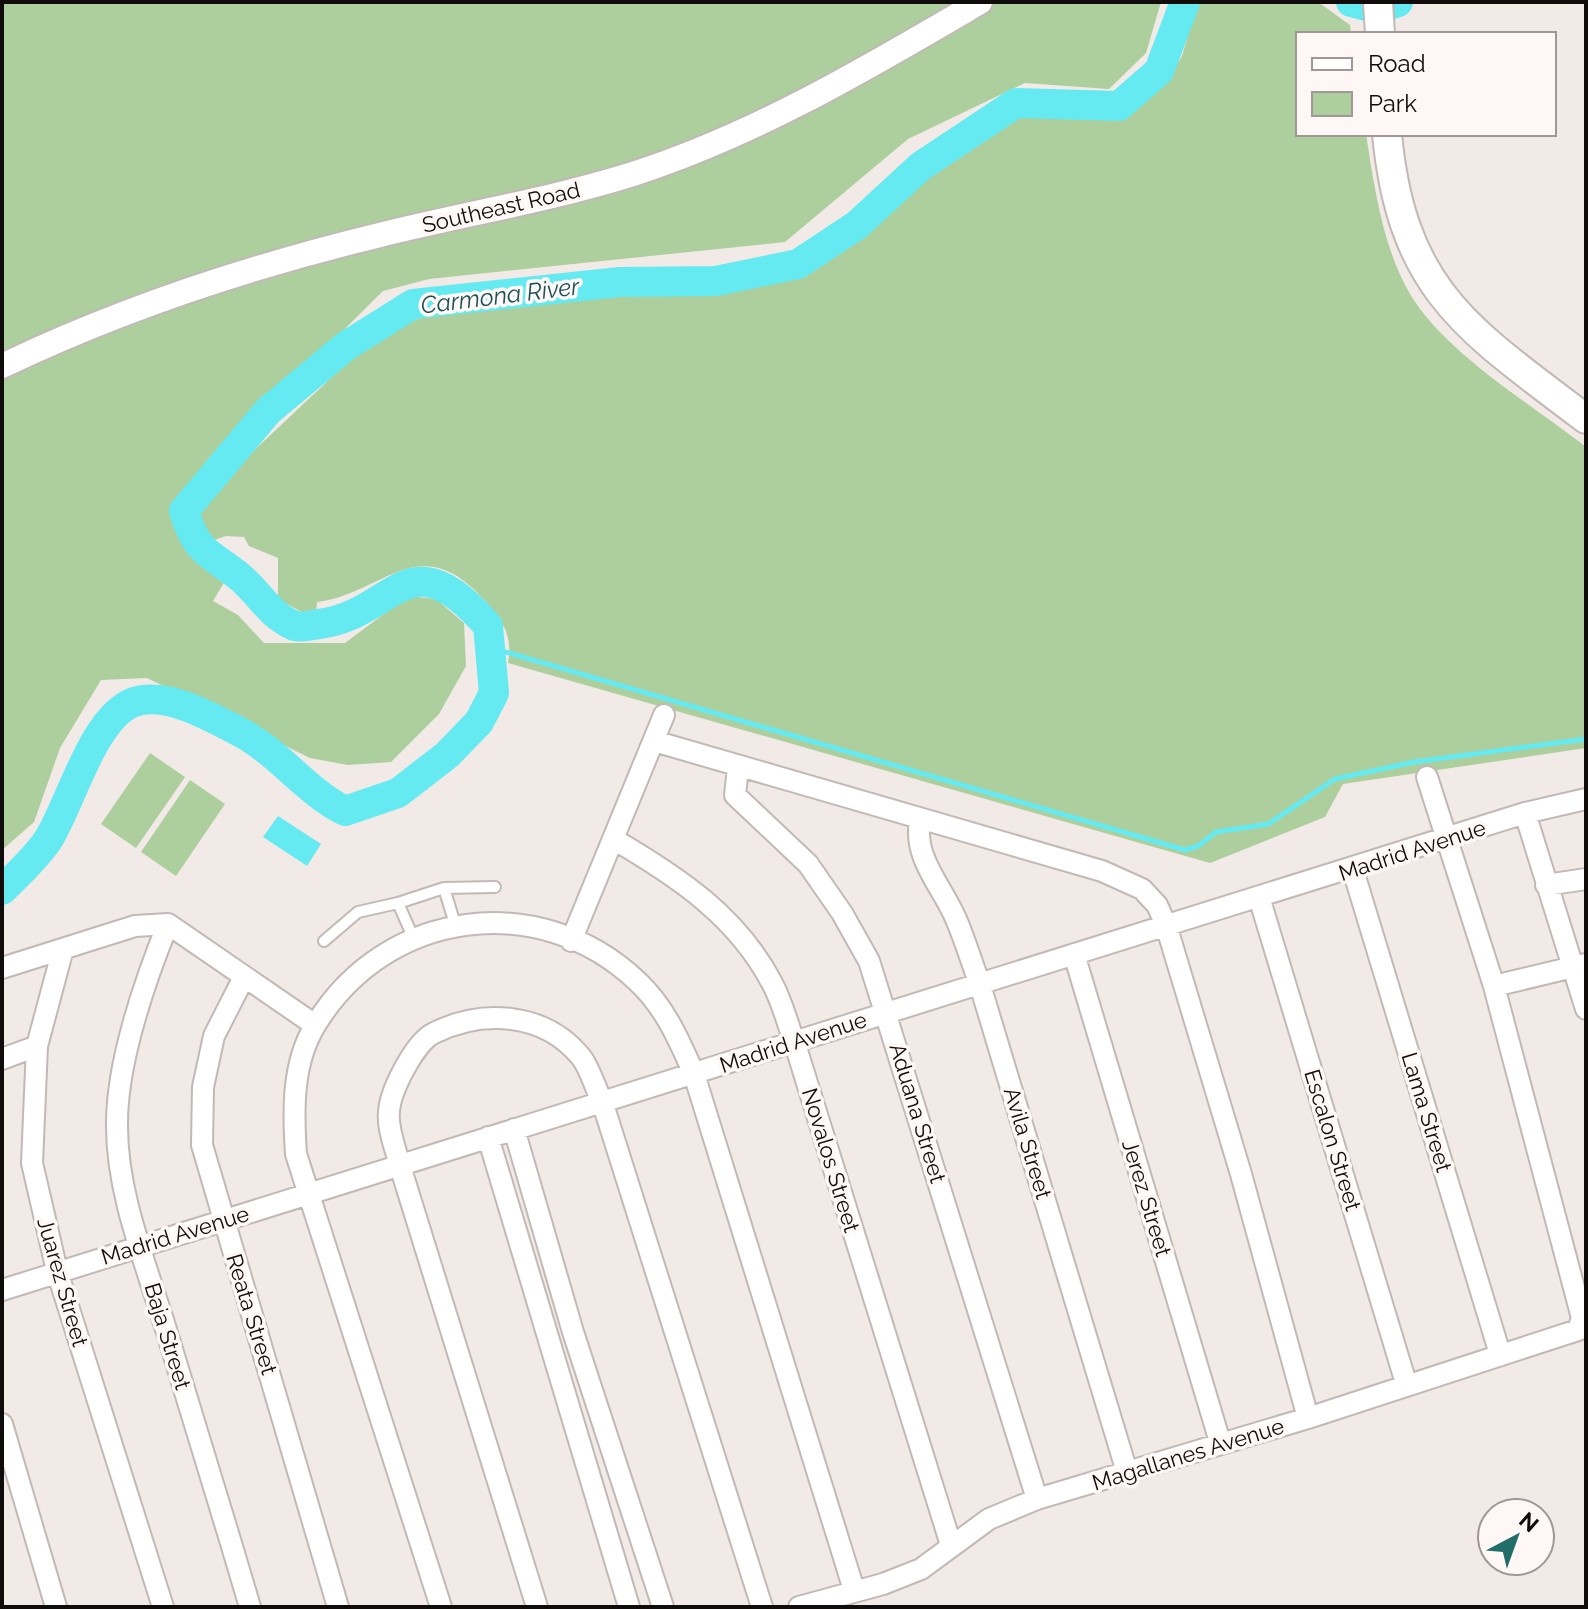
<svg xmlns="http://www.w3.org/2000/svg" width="1588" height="1609" font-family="Raleway,sans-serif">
	<rect width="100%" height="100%" fill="#f2eae6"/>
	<path fill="#adce9d" d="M2 2H1161L1146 53 1109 89 1025 83 908 139 785 242 429 279 383 291 243 430 174 508 198 563 225 581 213 601 238 615 264 643H345L408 596 436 599 464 623 466 666 439 714 391 762 348 765 310 758 147 678 101 680 60 748 34 822 2 850Z
		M1198 2H1318L1350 25 1351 34H1298V134H1366C1374 186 1383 248 1410 294 1444 352 1532 405 1586 447V748L1343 784 1325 817 1210 863 508 663C513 635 503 622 486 602 420 526 385 593 317 602L316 613 307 615 278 599V558L249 546 244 537 226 536 205 543 191 510 369 342 428 314 595 297 704 294 789 278 856 238 919 181 1019 113 1123 114 1167 81 1182 56Z
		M150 753 185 777 136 848 101 824Z
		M190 780 225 804 176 876 141 852Z"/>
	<path fill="#66eaf2" d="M278 816 321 844 307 866 263 837Z"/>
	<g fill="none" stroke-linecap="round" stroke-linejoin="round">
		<path stroke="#66eaf2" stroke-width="5" d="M492 648 1185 850 1198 846 1216 832 1268 824 1335 779 1414 762 1586 739"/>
		<path stroke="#66eaf2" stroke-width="30" d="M1351 2 1378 9 1398 2
			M2 890C18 874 35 859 48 840 71 804 92 718 134 702 166 691 211 717 238 731 279 752 304 790 345 811L398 793 447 755 479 722 494 693 488 626C407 533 397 614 319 624 312 625 302 628 295 626 270 616 260 594 241 578 210 552 197 555 184 511L268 411 346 346 413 304 620 282 716 281 798 264 857 225 921 166 1016 103 1119 106 1159 71 1185 2"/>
		<defs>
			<path id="service" d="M444 888 495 887
				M413 937 398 903 444 888 455 924
				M324 941 358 912 398 903"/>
			<path id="minor" d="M654 741 1102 871 1142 889 1157 905 1166 925 1241 1174 1308 1418
				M738 768 735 795 808 864 842 913 869 961 1037 1499
				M1525 813 1586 1009
				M920 821C913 858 942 886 956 919 965 940 972 963 980 985L1127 1472
				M615 840C678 877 737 916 772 983 782 1001 787 1022 794 1041L951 1545
				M1353 870 1500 1354
				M1546 885 1586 879
				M1259 897 1406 1383
				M168 924C145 980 117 1062 117 1123 116 1190 144 1259 164 1323 193 1417 222 1512 250 1607
				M571 941 664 715
				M63 949 37 1046 32 1163 57 1271 163 1607
				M1074 954 1220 1442
				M2 968 135 926 168 924 315 1025
				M244 977 214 1036 203 1087 202 1145 338 1607
				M1494 986 1586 964
				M2 1059 37 1046
				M514 1129 573 1332 663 1607
				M488 1137 629 1607
				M2 1290 1525 813 1586 799
				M2 1424 56 1607
				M441 1607 296 1154C293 1111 292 1062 316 1024 386 909 540 889 637 981 665 1007 679 1040 694 1074L854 1590
				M537 1607 400 1166C396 1150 387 1128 389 1112 390 1091 415 1042 434 1033 483 1009 544 1012 581 1057 590 1068 595 1088 602 1101L762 1607
				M799 1607 883 1584 921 1569 989 1519 1037 1499 1308 1418 1578 1330 1582 1318 1494 986 1427 777"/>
			<path id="tertiary" d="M2 366C121 309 252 266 380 235 464 214 550 200 633 174 757 134 869 67 980 2"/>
			<path id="secondary" d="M1378 2 1380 34
				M1387 134C1402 292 1469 330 1586 419"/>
		</defs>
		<use href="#service" stroke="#c2b9b6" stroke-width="14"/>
		<use href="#minor" stroke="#c2b9b6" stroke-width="24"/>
		<use href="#tertiary" stroke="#c2b9b6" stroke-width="28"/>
		<use href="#secondary" stroke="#c2b9b6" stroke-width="32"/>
		<use href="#service" stroke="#fff" stroke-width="10"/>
		<use href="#minor" stroke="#fff" stroke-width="20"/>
		<use href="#tertiary" stroke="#fff" stroke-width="24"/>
		<use href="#secondary" stroke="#fff" stroke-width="28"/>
	</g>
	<g text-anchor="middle" stroke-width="7" stroke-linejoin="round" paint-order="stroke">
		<g font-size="22" fill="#0f0c0b" stroke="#fef7f5">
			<text transform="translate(501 207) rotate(-13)" y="8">Southeast Road</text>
			<text transform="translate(1412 850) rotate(-18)" y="8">Madrid Avenue</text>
			<text transform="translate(793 1042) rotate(-18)" y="8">Madrid Avenue</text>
			<text transform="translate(1427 1112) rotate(73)" y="8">Lama Street</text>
			<text transform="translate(918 1113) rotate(73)" y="8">Aduana Street</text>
			<text transform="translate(1333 1140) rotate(73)" y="8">Escalon Street</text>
			<text transform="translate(1028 1143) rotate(73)" y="8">Avila Street</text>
			<text transform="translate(831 1160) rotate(73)" y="8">Novalos Street</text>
			<text transform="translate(1147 1198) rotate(73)" y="8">Jerez Street</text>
			<text transform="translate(175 1235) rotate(-17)" y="8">Madrid Avenue</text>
			<text transform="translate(63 1282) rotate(74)" y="8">Juarez Street</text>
			<text transform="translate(252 1314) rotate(73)" y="8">Reata Street</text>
			<text transform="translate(168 1336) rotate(73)" y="8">Baja Street</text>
			<text transform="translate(1188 1454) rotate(-17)" y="8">Magallanes Avenue</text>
		</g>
		<g font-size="24" font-style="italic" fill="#195255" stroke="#fef7f5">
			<text transform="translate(500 296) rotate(-7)" y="8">Carmona River</text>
		</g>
	</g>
	<rect width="1588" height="1609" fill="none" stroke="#0f0c0b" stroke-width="8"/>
	<rect x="1296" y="32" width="260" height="104" fill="#fef7f5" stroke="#9e9997" stroke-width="2"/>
	<rect x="1312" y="58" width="40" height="12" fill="#ffffff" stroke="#9e9997" stroke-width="2"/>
	<text x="1368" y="72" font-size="24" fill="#0f0c0b">Road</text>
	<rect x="1312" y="92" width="40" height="24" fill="#adce9d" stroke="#9e9997" stroke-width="2"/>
	<text x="1368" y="112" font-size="24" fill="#0f0c0b">Park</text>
	<g transform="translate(1516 1537) rotate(41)"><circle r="38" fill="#fef7f5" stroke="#9e9997" stroke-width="2"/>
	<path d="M0-6L14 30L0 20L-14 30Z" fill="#216d6a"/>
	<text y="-12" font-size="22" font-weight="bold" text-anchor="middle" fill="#0f0c0b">N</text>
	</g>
</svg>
